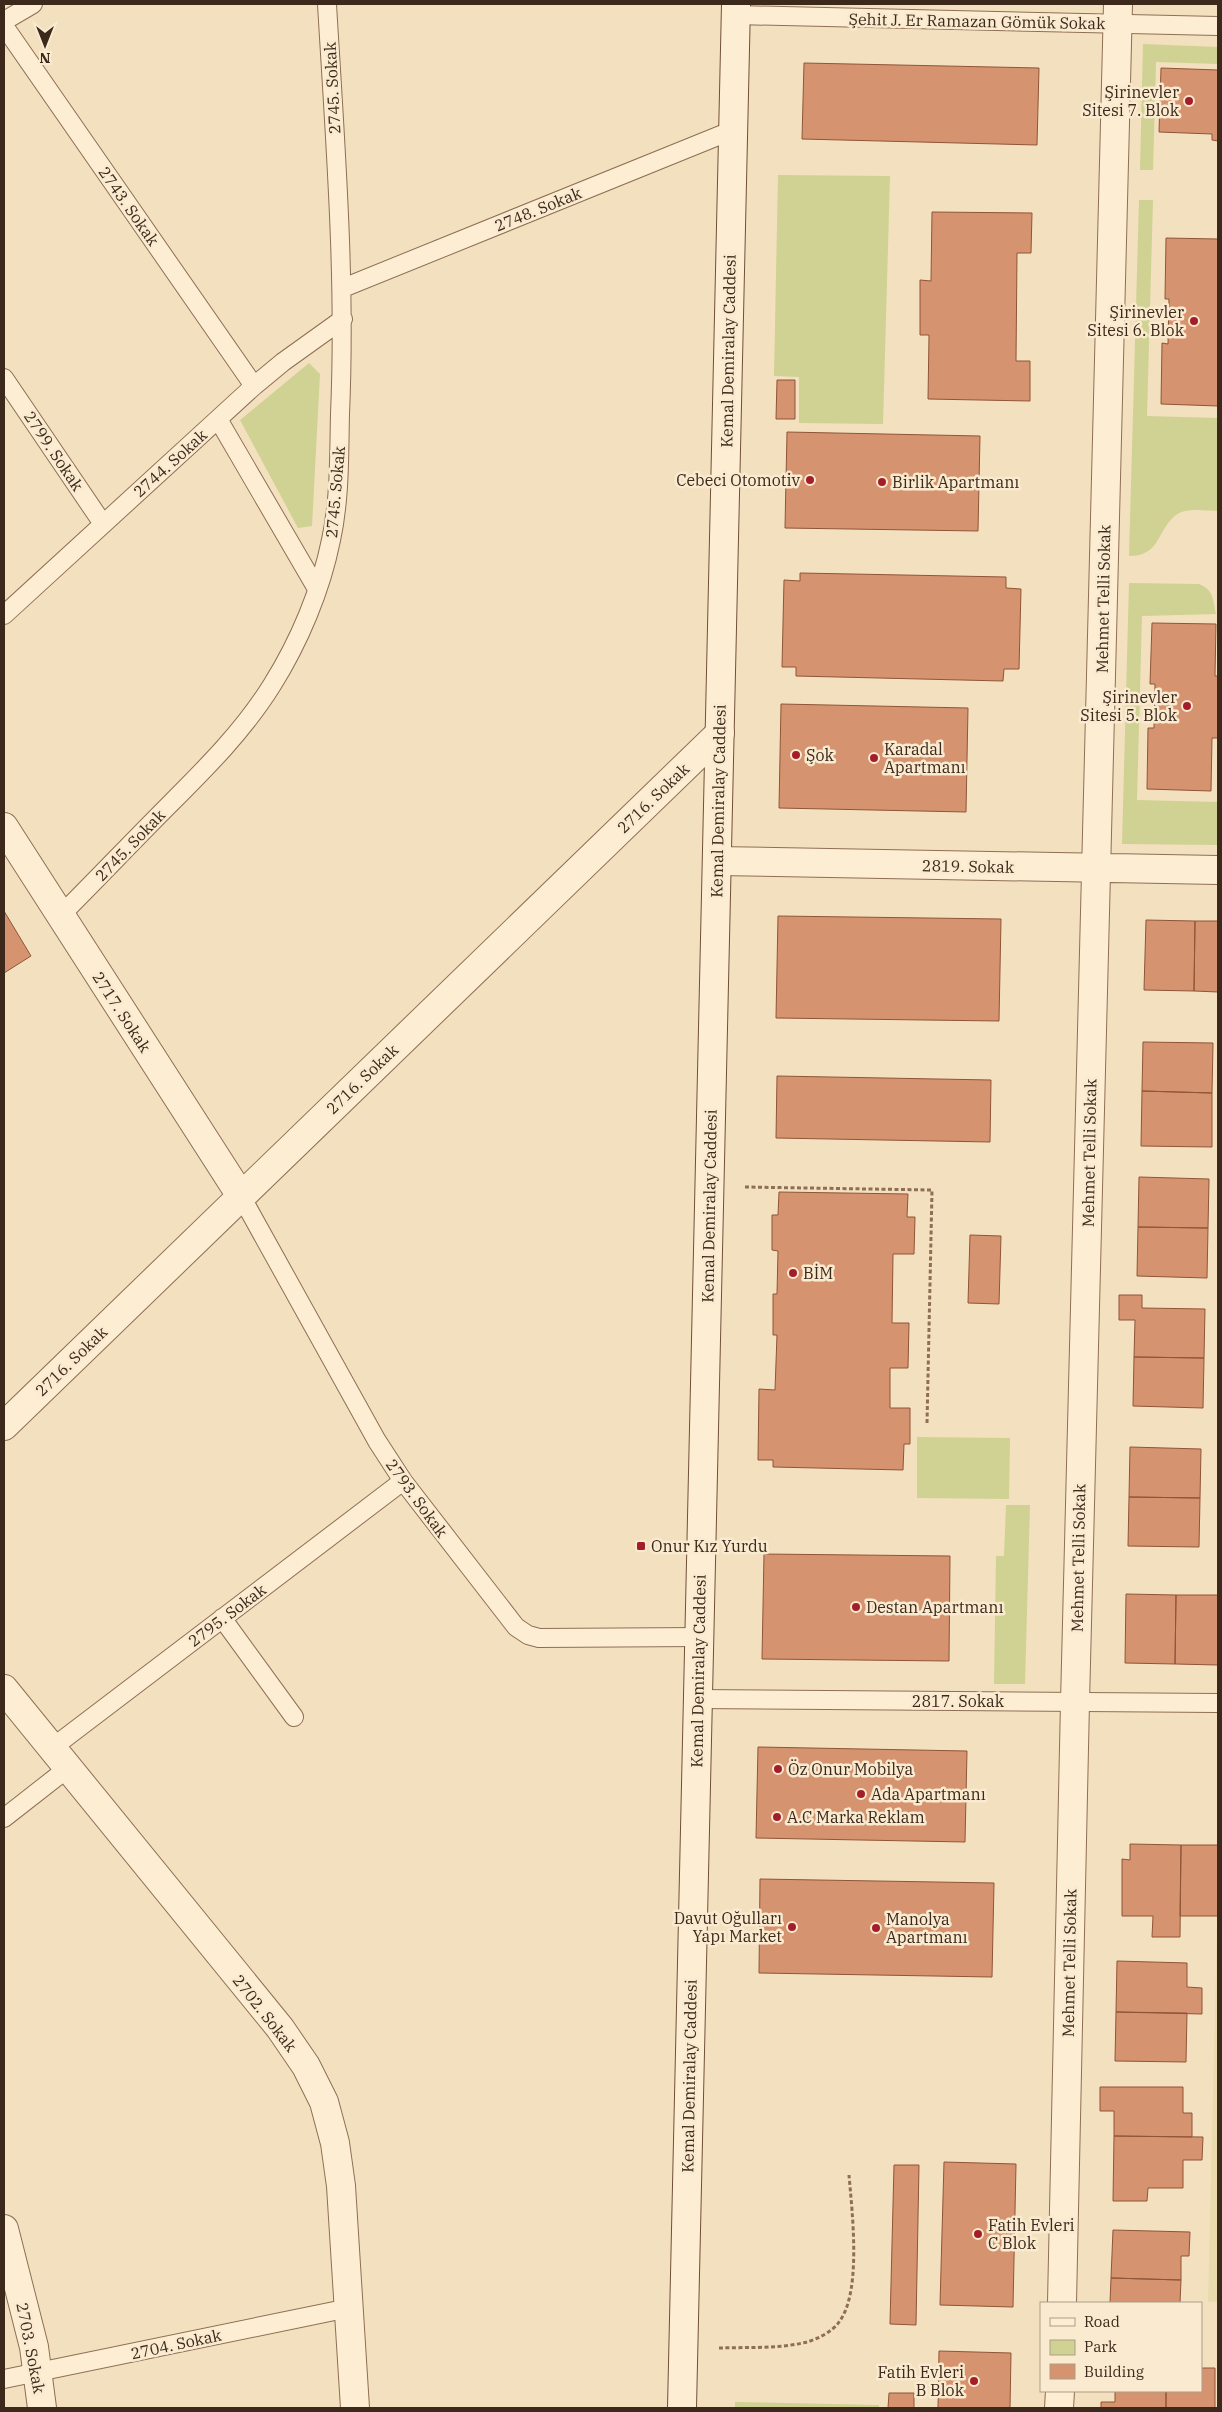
<svg xmlns="http://www.w3.org/2000/svg" width="1222" height="2412" font-family="'IBM Plex Serif',serif">
	<rect width="100%" height="100%" fill="#f3e0bf"/>
	<path fill="#e9dbac" d="M1217 1927H1218V2302H1208Z"/>
	<path fill="#cfd292" d="M1143 44 1218 47V64L1156 62 1153 170H1140Z
		M778 175 890 176 883 424 799 423V377L774 376Z
		M1139 200H1153L1147 416 1218 418V511C1207 511 1186 507 1176 515 1156 531 1161 556 1129 556Z
		M309 363 320 374 312 526 298 528 240 420Z
		M1129 583 1199 584C1214 590 1213 600 1216 614L1142 616 1137 800 1218 802V845L1122 844Z
		M917 1437 1010 1438 1009 1499 917 1498Z
		M1006 1505H1030L1025 1684H994L996 1556H1004Z
		M735 2402 879 2405V2408H735Z"/>
	<path fill="#d59370" stroke="#905538" d="M804 63 1039 68 1037 145 802 139Z
		M1161 68 1218 70V141L1212 140V134L1159 132Z
		M932 212 1032 213 1031 253H1017L1016 361H1030V401L928 399 929 335H920V280L931 281Z
		M1166 238 1218 239V406L1161 404 1162 343 1168 344 1169 299H1165Z
		M777 380H795V419H776Z
		M787 432 980 436 978 531 785 528Z
		M800 573 1006 577V588L1021 589 1019 669H1004L1003 681 796 676V667H782L784 580 800 581Z
		M1152 623 1216 624 1215 676H1218V738H1212L1211 791 1147 789 1148 728H1154L1155 684H1150Z
		M781 704 968 708 966 812 779 808Z
		M4 911 31 956 4 973Z
		M778 916 1001 919 999 1021 776 1018Z
		M1146 920 1195 921 1194 991 1144 990Z
		M1195 921H1218V992L1194 991Z
		M1143 1042 1213 1043 1212 1093 1142 1091Z
		M777 1076 991 1080 990 1142 776 1138Z
		M1142 1091 1212 1093V1147L1141 1146Z
		M1139 1177 1209 1179 1208 1228 1138 1227Z
		M779 1192 908 1194 907 1217H915L914 1254H893L892 1323H909L908 1368H890V1408H910V1444H904L903 1470 773 1467V1460H758L759 1389 775 1390 777 1335H773V1294H777L778 1251 772 1250V1215H778Z
		M1138 1227 1208 1228 1207 1278 1137 1276Z
		M970 1235 1001 1236 999 1304 968 1303Z
		M1119 1295H1142V1308L1205 1309 1204 1358 1134 1357 1135 1320H1119Z
		M1134 1357 1204 1358 1203 1408 1133 1406Z
		M1130 1447 1201 1449 1200 1498 1129 1497Z
		M1129 1497 1200 1498 1199 1547 1128 1546Z
		M764 1554 950 1556 949 1661 762 1659Z
		M1126 1594 1176 1595 1175 1664 1125 1663Z
		M1176 1595H1218V1665L1175 1664Z
		M758 1747 967 1751 965 1842 756 1838Z
		M1130 1844 1181 1845 1180 1937H1152L1153 1916H1122V1859L1130 1860Z
		M1181 1845H1218V1916H1180Z
		M760 1879 994 1883 992 1977 759 1973Z
		M1117 1961 1187 1963V1987L1202 1988V2014L1116 2012Z
		M1116 2012 1187 2013 1186 2062 1115 2061Z
		M1100 2087H1183V2113H1192V2137L1114 2136V2111H1100Z
		M1114 2136 1203 2137 1202 2160H1183V2188H1148L1147 2201H1113Z
		M944 2162 1016 2164 1013 2307 940 2305Z
		M894 2165H919L916 2325 890 2324Z
		M1113 2230 1190 2232 1189 2256H1181V2280L1111 2278Z
		M1111 2278 1181 2280 1180 2303H1110Z
		M939 2351 1011 2353 1010 2408H938Z
		M1201 2368H1215V2408H1166V2391H1201Z
		M1115 2391H1166V2408H1101V2402H1115Z
		M889 2393H914V2408H888Z"/>
	<g fill="none" stroke-linecap="round" stroke-linejoin="round">
		<defs>
			<path id="lane" d="M736 15 1218 26
				M4 21 33 4
				M4 26 254 386
				M343 288 733 130
				M4 378 103 524
				M218 419 317 589
				M4 615 254 386 283 362 343 319
				M60 916C97 879 133 841 170 804 207 767 244 730 272 685 299 642 321 590 331 540 340 499 339 456 340 414 346 277 335 141 327 4
				M241 1196 377 1441 403 1481 516 1627 528 1635 539 1638 699 1637
				M222 1618 294 1717
				M698 1699 1218 1703
				M52 1748 403 1481
				M4 1818 68 1768
				M4 2379 349 2308"/>
			<path id="street" d="M4 827 241 1196
				M717 861 1218 870
				M4 1426 720 733
				M4 1689 280 2028 306 2066 324 2102 335 2143 341 2186 355 2408
				M4 2229 34 2347 42 2408
				M1062 2303 1075 1702 1118 4
				M1059 2408 1060 2391"/>
			<path id="secondary" d="M682 2408 736 4"/>
		</defs>
		<use href="#lane" stroke="#8e6f55" stroke-width="20"/>
		<use href="#street" stroke="#8e6f55" stroke-width="30"/>
		<use href="#secondary" stroke="#705038" stroke-width="30"/>
		<path stroke="#8e6f55" stroke-width="3" stroke-dasharray="4 2.5" stroke-linecap="butt" d="M745 1187 932 1190 927 1423
			M719 2348C747 2347 779 2349 807 2342 818 2339 833 2331 839 2322 862 2292 852 2212 849 2175"/>
		<use href="#lane" stroke="#fdedd3" stroke-width="18"/>
		<use href="#street" stroke="#fdedd3" stroke-width="28"/>
		<use href="#secondary" stroke="#fdedd3" stroke-width="28"/>
	</g>
	<g fill="#a41e29" stroke="#f9ead0" stroke-width="2">
		<circle cx="1189" cy="101" r="5"/>
		<circle cx="1194" cy="321" r="5"/>
		<circle cx="810" cy="480" r="5"/>
		<circle cx="882" cy="482" r="5"/>
		<circle cx="1187" cy="706" r="5"/>
		<circle cx="796" cy="755" r="5"/>
		<circle cx="874" cy="758" r="5"/>
		<circle cx="793" cy="1273" r="5"/>
		<rect x="636" y="1541" width="10" height="10" rx="2.5"/>
		<circle cx="856" cy="1607" r="5"/>
		<circle cx="778" cy="1769" r="5"/>
		<circle cx="861" cy="1794" r="5"/>
		<circle cx="777" cy="1817" r="5"/>
		<circle cx="792" cy="1927" r="5"/>
		<circle cx="876" cy="1928" r="5"/>
		<circle cx="978" cy="2234" r="5"/>
		<circle cx="974" cy="2381" r="5"/>
	</g>
	<g text-anchor="middle" stroke-width="5" stroke-linejoin="round" paint-order="stroke">
		<g font-size="16" fill="#3c291b" stroke="#f9ead0">
			<text transform="translate(977 21) rotate(1)" y="6">Şehit J. Er Ramazan Gömük Sokak</text>
			<text transform="translate(332 88) rotate(-93)" y="6">2745. Sokak</text>
			<text transform="translate(129 206) rotate(55)" y="6">2743. Sokak</text>
			<text transform="translate(538 209) rotate(-22)" y="6">2748. Sokak</text>
			<text transform="translate(728 351) rotate(-89)" y="6">Kemal Demiralay Caddesi</text>
			<text transform="translate(54 451) rotate(56)" y="6">2799. Sokak</text>
			<text transform="translate(170 463) rotate(-42)" y="6">2744. Sokak</text>
			<text transform="translate(335 492) rotate(-85)" y="6">2745. Sokak</text>
			<text transform="translate(1103 599) rotate(-89)" y="6">Mehmet Telli Sokak</text>
			<text transform="translate(653 798) rotate(-44)" y="6">2716. Sokak</text>
			<text transform="translate(718 801) rotate(-89)" y="6">Kemal Demiralay Caddesi</text>
			<text transform="translate(130 845) rotate(-46)" y="6">2745. Sokak</text>
			<text transform="translate(968 866) rotate(1)" y="6">2819. Sokak</text>
			<text transform="translate(122 1012) rotate(57)" y="6">2717. Sokak</text>
			<text transform="translate(362 1079) rotate(-44)" y="6">2716. Sokak</text>
			<text transform="translate(1089 1153) rotate(-89)" y="6">Mehmet Telli Sokak</text>
			<text transform="translate(709 1206) rotate(-89)" y="6">Kemal Demiralay Caddesi</text>
			<text transform="translate(71 1361) rotate(-44)" y="6">2716. Sokak</text>
			<text transform="translate(417 1498) rotate(54)" y="6">2793. Sokak</text>
			<text transform="translate(1078 1558) rotate(-89)" y="6">Mehmet Telli Sokak</text>
			<text transform="translate(227 1615) rotate(-37)" y="6">2795. Sokak</text>
			<text transform="translate(698 1671) rotate(-89)" y="6">Kemal Demiralay Caddesi</text>
			<text x="958" y="1707">2817. Sokak</text>
			<text transform="translate(1069 1963) rotate(-89)" y="6">Mehmet Telli Sokak</text>
			<text transform="translate(265 2013) rotate(52)" y="6">2702. Sokak</text>
			<text transform="translate(689 2076) rotate(-89)" y="6">Kemal Demiralay Caddesi</text>
			<text transform="translate(176 2344) rotate(-12)" y="6">2704. Sokak</text>
			<text transform="translate(31 2348) rotate(79)" y="6">2703. Sokak</text>
		</g>
		<g font-size="16" fill="#3c291b" stroke="#f9ead0" text-anchor="start">
			<text x="1179" y="98" text-anchor="end">Şirinevler<tspan x="1179" dy="18">Sitesi 7. Blok</tspan></text>
			<text x="1184" y="318" text-anchor="end">Şirinevler<tspan x="1184" dy="18">Sitesi 6. Blok</tspan></text>
			<text x="800" y="486" text-anchor="end">Cebeci Otomotiv</text>
			<text x="892" y="488">Birlik Apartmanı</text>
			<text x="1177" y="703" text-anchor="end">Şirinevler<tspan x="1177" dy="18">Sitesi 5. Blok</tspan></text>
			<text x="884" y="755">Karadal<tspan x="884" dy="18">Apartmanı</tspan></text>
			<text x="806" y="761">Şok</text>
			<text x="803" y="1279">BİM</text>
			<text x="651" y="1552">Onur Kız Yurdu</text>
			<text x="866" y="1613">Destan Apartmanı</text>
			<text x="788" y="1775">Öz Onur Mobilya</text>
			<text x="871" y="1800">Ada Apartmanı</text>
			<text x="787" y="1823">A.C Marka Reklam</text>
			<text x="782" y="1924" text-anchor="end">Davut Oğulları<tspan x="782" dy="18">Yapı Market</tspan></text>
			<text x="886" y="1925">Manolya<tspan x="886" dy="18">Apartmanı</tspan></text>
			<text x="988" y="2231">Fatih Evleri<tspan x="988" dy="18">C Blok</tspan></text>
			<text x="964" y="2378" text-anchor="end">Fatih Evleri<tspan x="964" dy="18">B Blok</tspan></text>
		</g>
	</g>
	<rect width="1222" height="2412" fill="none" stroke="#3c291b" stroke-width="10"/>
	<rect x="1040" y="2302" width="162" height="90" fill="#f9ead0" stroke="#ad9d88"/>
	<rect x="1050" y="2318" width="25" height="8" fill="#fdedd3" stroke="#ad9d88"/>
	<text x="1084" y="2327" font-size="15" fill="#3c291b">Road</text>
	<rect x="1050" y="2340" width="25" height="15" fill="#cfd292" stroke="#ad9d88"/>
	<text x="1084" y="2352" font-size="15" fill="#3c291b">Park</text>
	<rect x="1050" y="2364" width="25" height="15" fill="#d59370" stroke="#ad9d88"/>
	<text x="1084" y="2377" font-size="15" fill="#3c291b">Building</text>
	<g transform="translate(45 45) rotate(180)" stroke="#f9ead0" stroke-width="4" paint-order="stroke">
	<path d="M0-4L9 19L0 12L-9 19Z" fill="#3c291b"/>
	<text y="-8" font-size="14" font-weight="bold" text-anchor="middle" fill="#3c291b">N</text>
	</g>
</svg>
